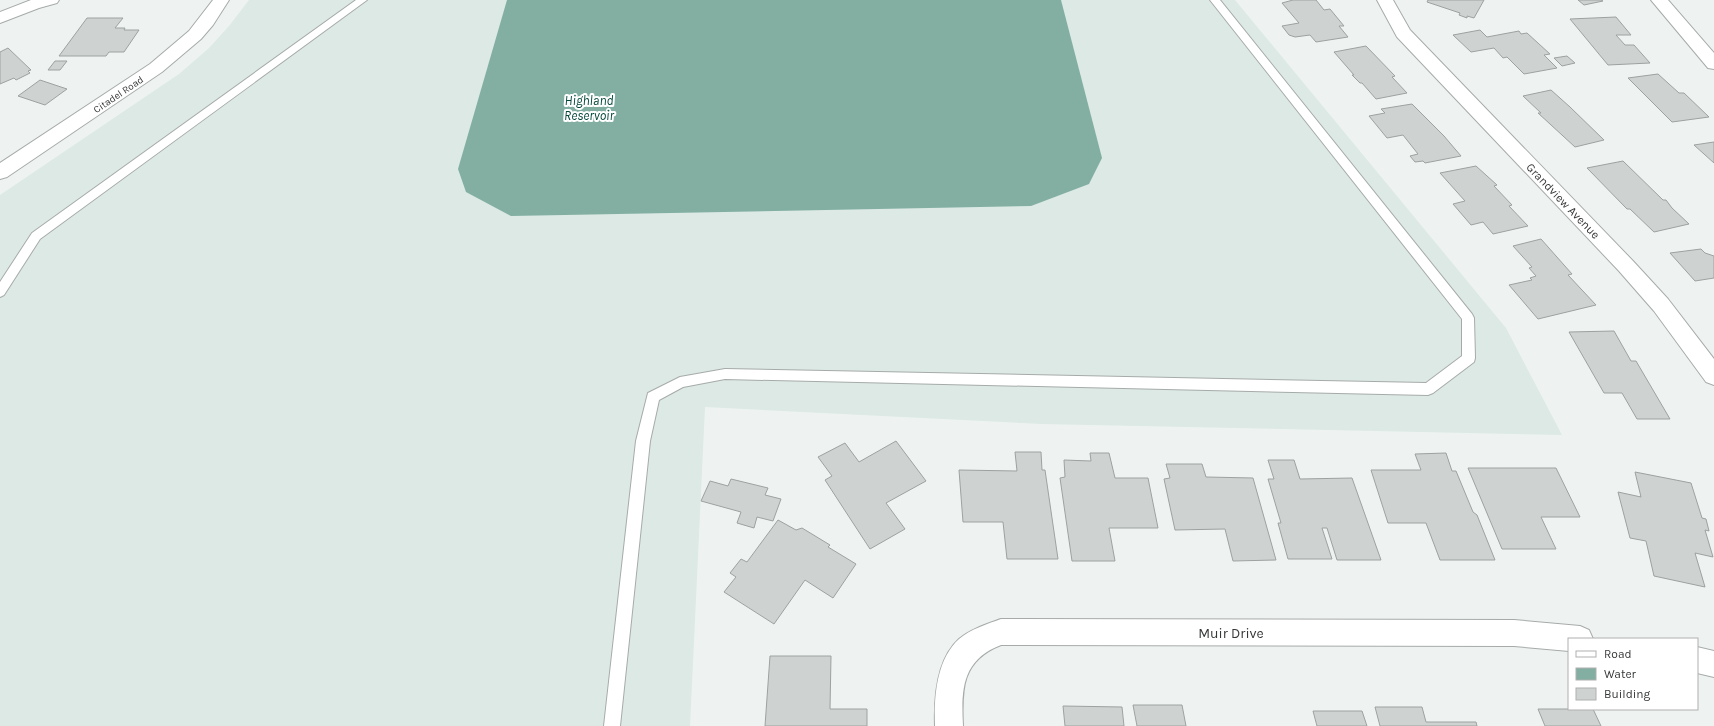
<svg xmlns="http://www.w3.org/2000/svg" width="1714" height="726" font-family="Karla,sans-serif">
	<rect width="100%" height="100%" fill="#eef3f1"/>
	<path fill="#dce9e5" d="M249 0H1235L1506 328 1562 435 1042 424 705 407 690 726H0V195L179 74 209 48 229 26Z"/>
	<path fill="#82afa2" d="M507 0H1061L1102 158 1089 184 1031 206 511 216 466 192 458 169Z"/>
	<path fill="#ced3d1" stroke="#9da2a0" d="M1293 0H1316L1324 10 1330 9 1344 26H1339L1348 37 1316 42 1310 35 1295 37 1289 35 1282 26 1299 23 1282 3Z
		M1428 0H1484L1474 18 1467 16V18L1459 15 1460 13 1427 2Z
		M1578 0H1601L1603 1 1584 5Z
		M1616 17 1631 35H1616L1625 45H1634L1650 63 1608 65 1570 19Z
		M87 18H123L115 28H125L124 30H139L124 52H109L106 56H59Z
		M1480 30 1487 37 1519 31 1521 34 1527 33 1550 54 1544 55 1557 68 1524 74 1507 57 1503 58 1494 48 1471 52 1453 35Z
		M1366 46 1395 76 1392 77 1407 93 1376 99 1362 83H1360L1352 75H1354L1334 52Z
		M8 48 31 70 28 71 30 73 16 80 14 78 0 84V52Z
		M1567 56 1575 63 1562 66 1554 58Z
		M55 61H67L60 70H48Z
		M1658 74 1679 93H1684L1709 117 1672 122 1628 78Z
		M40 80 67 89 45 105 18 96Z
		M1551 90 1570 107 1604 140 1575 147 1538 113H1541L1523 96Z
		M1412 104 1444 136 1461 156 1425 163 1423 161 1415 162 1410 156 1418 154 1403 135 1387 138 1369 116 1385 113 1381 109Z
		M1714 142V163L1694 145Z
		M1623 161 1663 200H1666L1672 208 1689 224 1654 232 1630 209H1627L1587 168Z
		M1476 166 1497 185 1494 186 1512 205 1509 206 1528 226 1493 234 1483 222 1471 225 1453 204 1465 201 1440 173Z
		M1541 239 1572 274 1568 275 1596 305 1538 319 1509 285 1532 280 1530 278 1536 276 1529 268 1532 267 1513 246Z
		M1701 249 1705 253 1714 256V278L1695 281 1670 253Z
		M1614 331 1631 361H1636L1670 419H1637L1622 393H1604L1569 332Z
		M896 441 926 481 886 503 905 529 870 549 825 480 832 476 818 457 845 443 859 462Z
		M1015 452H1041L1042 470H1045L1058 559H1007L1003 522H963L959 470 1017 471Z
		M1090 453H1109L1115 478H1148L1158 528H1109L1115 561H1072L1060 478 1065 477 1064 460 1091 461Z
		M1446 453 1452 471H1456L1473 512 1477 515 1495 560H1440L1426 523H1388L1371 470H1421L1415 454Z
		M1268 460H1294L1300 479 1352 478 1381 560H1337L1327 528H1322L1332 559H1288L1278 523H1281L1268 479H1274Z
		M1166 464H1202L1206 477 1253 478 1276 560 1233 561 1225 529 1175 530 1164 479 1170 478Z
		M1468 468H1556L1580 517H1541L1556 549H1502Z
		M1635 472 1691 483 1702 518 1706 519 1709 531 1705 530 1713 557 1695 553 1705 587 1654 576 1646 541 1630 538 1618 492 1641 497Z
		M731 479 768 488 765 495 781 499 773 521 757 517 754 528 737 523 741 512 701 501 710 481 728 486Z
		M778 520 796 530 802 528 830 545 828 547 856 564 833 598 805 580 774 624 724 592 736 577 730 573 741 559 747 562Z
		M770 656H831L830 709H867V726H765Z
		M1133 705H1182L1186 726H1137Z
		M1063 706 1122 707 1124 726H1065Z
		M1375 707H1422L1426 722H1476L1477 726H1380Z
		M1538 709H1593L1601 726H1545Z
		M1313 711H1362L1367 726H1317Z"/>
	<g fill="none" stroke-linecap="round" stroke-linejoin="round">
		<defs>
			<path id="lane" d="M356 0H367L40 239 4 295 0 297V282L32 233Z
				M1210 0H1220L1472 314 1474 318 1475 358 1474 362 1433 393 1428 395 725 379 683 387 659 400 650 441 620 726H604L636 441 648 393 680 377 725 369 1426 383 1462 356V319Z"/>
			<path id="street" d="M31 0H59L57 3 39 8 0 23V12Z
				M213 0H229L213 25 201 39 162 72 7 177 0 179V163L150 64 189 31Z
				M1377 0H1393L1410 30 1633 261 1668 299 1714 359V385L1706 382 1654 311 1619 271 1397 37Z
				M1651 0H1668L1714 53V69L1708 68Z
				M1001 619 1514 620 1580 626 1589 630 1593 639H1569V651L1514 646 1001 645C962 660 961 689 963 726H935C934 698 936 660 959 639 971 629 987 624 1001 619Z
				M1697 647 1714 651V677L1697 673Z"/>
		</defs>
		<use href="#lane" stroke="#a6aba9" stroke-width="2"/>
		<use href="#street" stroke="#a6aba9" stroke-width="2"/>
		<use href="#lane" fill="#fff" fill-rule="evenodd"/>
		<use href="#street" fill="#fff" fill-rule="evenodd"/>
	</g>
	<g text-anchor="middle" stroke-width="4" stroke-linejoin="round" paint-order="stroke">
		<g font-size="10" fill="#363837" stroke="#fff">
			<text transform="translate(118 94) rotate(-34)" y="4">Citadel Road</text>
		</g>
		<g font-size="12" fill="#363837" stroke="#fff">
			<text transform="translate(1563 201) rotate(46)" y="4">Grandview Avenue</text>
		</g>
		<g font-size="13" font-style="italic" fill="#03473a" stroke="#fff">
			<text x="589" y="105">Highland<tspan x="589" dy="15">Reservoir</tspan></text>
		</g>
		<g font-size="14" fill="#363837" stroke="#fff">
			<text x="1231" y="638">Muir Drive</text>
		</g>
	</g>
	<rect x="1568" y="638" width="130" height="72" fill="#ffffff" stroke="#afafaf"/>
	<rect x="1576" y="651" width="20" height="6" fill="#ffffff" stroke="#afafaf"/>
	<text x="1604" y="658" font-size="12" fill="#363837">Road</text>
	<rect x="1576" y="668" width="20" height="12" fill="#82afa2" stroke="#afafaf"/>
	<text x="1604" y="678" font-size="12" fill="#363837">Water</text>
	<rect x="1576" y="688" width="20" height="12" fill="#ced3d1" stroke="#afafaf"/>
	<text x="1604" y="698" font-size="12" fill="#363837">Building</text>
</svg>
